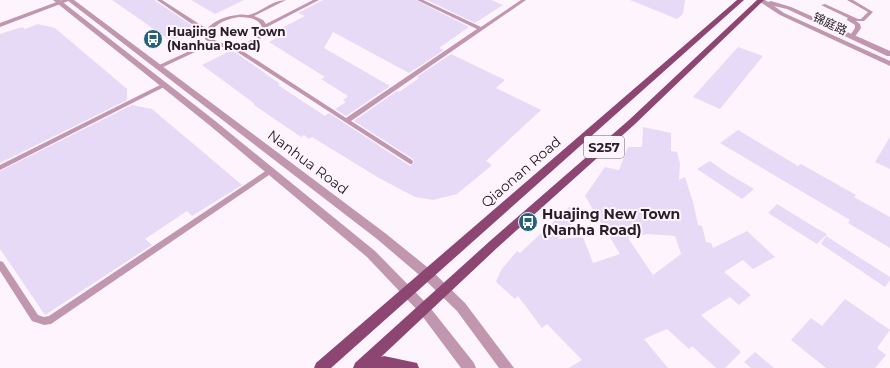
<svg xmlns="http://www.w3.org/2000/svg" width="890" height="368" font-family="Montserrat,'Noto Sans SC',sans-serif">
	<rect width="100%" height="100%" fill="#fef4fe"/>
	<path fill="#e6daf7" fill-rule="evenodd" d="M112 0H154L197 29 171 41Z
		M191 0H244L215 14Z
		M323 0H416L469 27 439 48 444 50 409 73 333 32 324 48 390 86 346 116 335 109 346 102 343 100 348 96 321 79 325 77 269 42 282 35 276 31 305 16 298 13Z
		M427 0H491L503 5 475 23Z
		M630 0H685L683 14 677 19Z
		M38 24 55 28 127 89V100L0 163V34L22 27 25 29Z
		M738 47 763 56 720 109 693 97Z
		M232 50 280 84 278 85 325 116 329 113 410 166 414 163 413 159 354 121 397 91 399 92 419 78 417 77 451 54 505 80 496 88 541 110 486 161 492 165 457 194 433 200 415 197 379 178 312 137 309 139 304 135 301 137 254 105 255 104 202 65Z
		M132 105 152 109 242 185 192 216 187 211 145 239 152 245 45 315 0 249V171Z
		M643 127 671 133V151L677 152 680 163 679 180 685 177 693 202 698 225 702 226 706 242 711 243 713 248 747 231 775 257 753 269 743 260 724 272 751 295 739 305 730 297 701 315 741 352 725 368H716L692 346 689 349 667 329 644 339 668 368H569L582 360 547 324 542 328 518 296 515 299 496 282 501 270 517 251 520 253 569 207 582 213 558 239 583 237 593 263 620 254 585 196 605 167 619 170 628 147H642ZM647 234 675 236 681 254 653 275 628 238Z
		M738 130 798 166 801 164 856 195 854 197 890 217V248L848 223 850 220 720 143Z
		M890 137V169L875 162Z
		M710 161 727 173 754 189 742 199 697 169Z
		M777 204 816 228 827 234 817 244 768 213Z
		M826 236 890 277V280L885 287 821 244Z
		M845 299 890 330 877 348 886 355 875 368H826L791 340 811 318 822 326Z
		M755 352 774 368H751L744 362Z"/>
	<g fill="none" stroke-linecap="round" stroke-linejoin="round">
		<path fill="#c097ae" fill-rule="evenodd" d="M157 0H162L207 29C214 20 227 16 238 15 241 14 245 15 248 15 260 13 272 0 286 0L254 16 263 20 266 24 313 0H319L267 27C263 40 252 47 238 48L346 118 477 29 417 0H423L481 27 521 0H526L351 121 412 160 413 162 412 164H410L231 48 222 47 212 44 161 68H157V66L209 42 205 39V33ZM239 17C248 18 258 17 262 27 254 47 228 49 211 38V32C217 22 228 19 239 17Z
			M847 0H853L873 12 864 21H856L860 24 861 28 854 38 852 39 849 37 855 28V25L847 20V19L848 18 821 5 825 4 858 19H861L868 12Z
			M164 83 167 85 166 86 0 170V165Z
			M270 168 273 171 272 173 51 324 44 325 32 321 0 271V261L3 262 38 315 44 317 49 316Z"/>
		<path fill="#c097ae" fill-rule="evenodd" d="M62 0H71L0 27V23Z
			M757 0H765L768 2 771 1 791 7 890 51V56H887L787 9 774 6 784 13 890 61V66L780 15Z"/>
		<path fill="#c097ae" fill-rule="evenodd" d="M53 0H60L214 120 375 251 428 305 474 363 476 368H461L420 313 367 257 208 124Z
			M67 0H74L385 233 432 271 465 303 514 368H499L457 311 424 279 377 239Z"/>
		<path fill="#8c4671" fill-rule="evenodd" d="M737 0H744L331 368H314L316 363Z
			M757 0H764L635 124 498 247 381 357 384 356 417 363 419 368H353L355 363 490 241 629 120Z"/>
	</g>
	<defs>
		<symbol id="bus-disc" viewBox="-11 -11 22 22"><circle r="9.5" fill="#236278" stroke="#fef4fe"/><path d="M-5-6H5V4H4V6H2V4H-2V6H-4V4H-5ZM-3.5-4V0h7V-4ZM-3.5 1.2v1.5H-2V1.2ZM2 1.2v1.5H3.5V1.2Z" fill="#fff"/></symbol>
	</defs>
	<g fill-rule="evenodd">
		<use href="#bus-disc" x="142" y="28" width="22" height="22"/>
		<use href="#bus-disc" x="517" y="211" width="22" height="22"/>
	</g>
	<g text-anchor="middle" stroke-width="4" stroke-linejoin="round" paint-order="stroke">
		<g font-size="12" fill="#282029" stroke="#fef4fe">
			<text transform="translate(830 24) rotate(25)" y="4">锦庭路</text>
		</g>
		<g font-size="12" font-weight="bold" fill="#282029" stroke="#fef4fe" text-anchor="start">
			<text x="167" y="36">Huajing New Town<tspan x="167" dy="14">(Nanhua Road)</tspan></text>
		</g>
		<rect fill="#fef4fe" stroke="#686069" stroke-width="1" x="584" y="136" width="40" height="22" rx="3"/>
		<g font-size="13" font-weight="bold" fill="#282029">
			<text x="604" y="152">S257</text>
		</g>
		<g font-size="14" fill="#282029" stroke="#fef4fe">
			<text transform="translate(308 162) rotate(37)" y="5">Nanhua Road</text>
			<text transform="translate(521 172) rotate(-41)" y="5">Qiaonan Road</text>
		</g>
		<g font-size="14" font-weight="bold" fill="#282029" stroke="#fef4fe" text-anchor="start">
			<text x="542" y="219">Huajing New Town<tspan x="542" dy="16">(Nanha Road)</tspan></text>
		</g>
	</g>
</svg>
